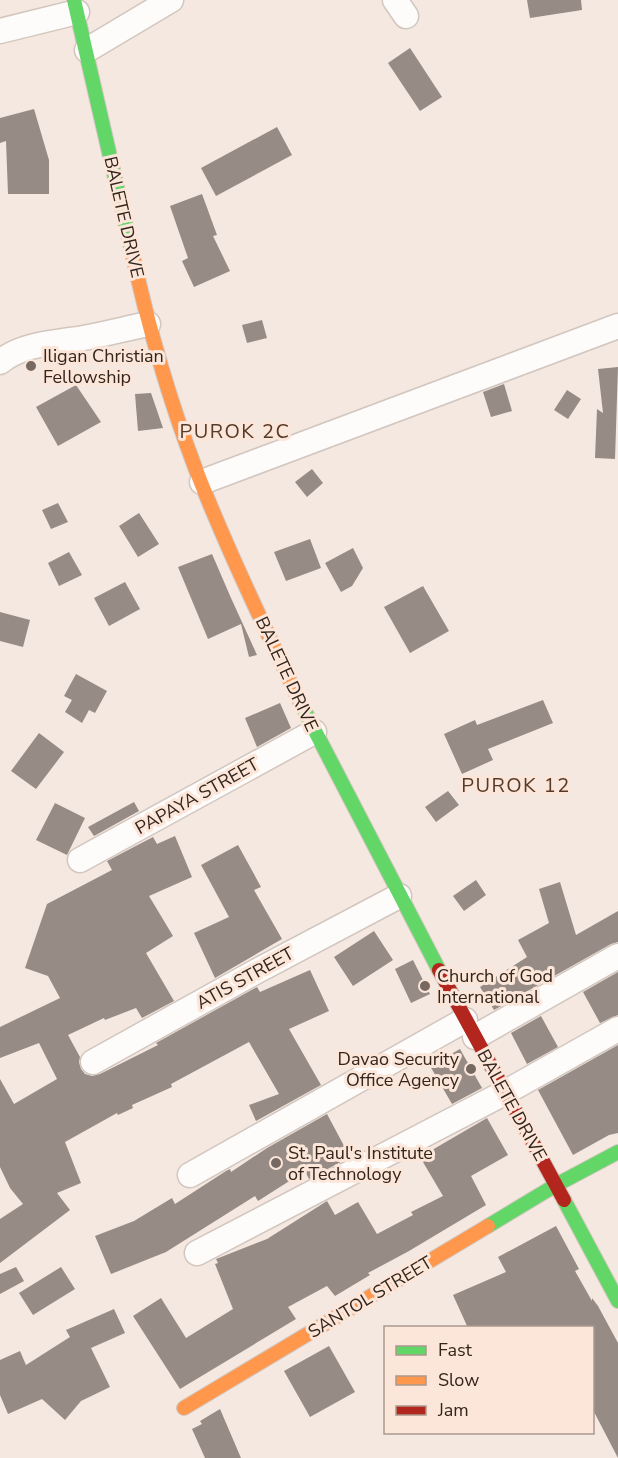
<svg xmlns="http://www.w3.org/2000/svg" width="618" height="1458" font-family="'Nunito Sans',sans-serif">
	<rect width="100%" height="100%" fill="#f4e8e1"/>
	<path fill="#968c85" d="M527 0H581L582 10 530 18Z
		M410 48 442 97 420 111 388 63Z
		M34 109 49 160V194H8L6 141 0 143V118Z
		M277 127 292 155 216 196 201 168Z
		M202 194 217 235 213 236 230 271 194 287 182 261 188 258 170 206Z
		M262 320 267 338 247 343 242 325Z
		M618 367 615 459 595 458 597 409 603 413 598 369Z
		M504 384 512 411 491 417 483 392Z
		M76 385 101 422 58 446 36 407Z
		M567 390 581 399 568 419 554 410Z
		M151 393 163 428 138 431 135 394Z
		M312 469 323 483 307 497 295 482Z
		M58 503 68 522 51 529 42 510Z
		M139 513 159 544 138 557 119 526Z
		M310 539 321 568 286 581 274 552Z
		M353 548 363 568 352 586 341 592 325 563Z
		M69 552 82 575 59 586 48 563Z
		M212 554 231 598 257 655 249 657 241 624 208 639 178 567Z
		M125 582 140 609 109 626 94 598Z
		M423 586 449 631 410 653 384 607Z
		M0 612 30 620 23 647 0 641Z
		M76 674 107 691 95 713 89 710 82 723 65 712 72 700 64 696Z
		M543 700 553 723 488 749 493 760 462 774 444 734 475 720 477 725Z
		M280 703 291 728 257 747 245 718Z
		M39 733 64 752 36 789 11 771Z
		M448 791 459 805 436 822 425 807Z
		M134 802 139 811 94 836 88 827Z
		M55 803 85 818 67 855 36 840Z
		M175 836 192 877 149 896 173 936 146 953 174 1001 142 1018 136 1008 105 1020 104 1018 68 1035 80 1057 79 1062 81 1069 85 1074 92 1076 100 1074 158 1045 156 1043 257 987 260 992 310 970 329 1011 289 1029 321 1085 256 1121 249 1105 279 1094 249 1042 171 1084 172 1087 132 1105 133 1108 118 1115 117 1113 65 1142 81 1183 57 1193 70 1210 0 1263V1219L23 1204 10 1188 0 1167V1079L14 1104 57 1079 39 1043 0 1058V1027L60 998 48 976 25 968 47 904 112 870 107 861 153 837 157 844Z
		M238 845 261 887 254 890 282 939 215 978 194 933 229 917 201 865Z
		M476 880 486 895 464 911 453 896Z
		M560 882 576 935 618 911V942L611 944 494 1010 480 987 527 957 518 940 549 923 539 889Z
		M374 931 393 960 353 986 334 957Z
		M413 960 430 994 411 1003 395 969Z
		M618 972V1015L600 1023 583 992Z
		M541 1016 558 1047 527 1064 511 1033Z
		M618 1045V1133L609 1135 573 1155 538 1090Z
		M460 1049 482 1088 452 1104 430 1066Z
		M327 1114 350 1157 309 1179 305 1171 258 1201 255 1196 166 1252 111 1274 95 1236 134 1221 172 1198 175 1204 226 1171 230 1169 231 1172 267 1148Z
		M487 1118 508 1155 471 1176 486 1205 409 1251 368 1273 370 1275 335 1296 327 1286 288 1307 296 1319 180 1389 133 1316 161 1298 186 1338 233 1309 215 1264 218 1263 216 1259 267 1239 327 1201 335 1215 358 1202 377 1234 413 1215 411 1212 443 1196 420 1157Z
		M556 1226 579 1269 575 1271 592 1301V1298L598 1306 618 1343V1458L592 1408V1328H468L453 1295 506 1272 498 1257Z
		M16 1267 24 1281 0 1294V1274Z
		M61 1267 75 1289 33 1315 19 1293Z
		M114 1309 125 1333 91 1348 110 1387 81 1401 65 1420 42 1399 8 1414 0 1395V1360L20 1351 26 1365 70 1337 66 1330Z
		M329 1346 355 1392 310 1417 284 1371Z
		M220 1409 241 1458H205L192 1429 202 1424 200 1421Z"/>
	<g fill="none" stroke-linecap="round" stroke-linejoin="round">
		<defs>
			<path id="street" d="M395 0 406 16
				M0 31 77 12
				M87 50 171 0
				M0 362C24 342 60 343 89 337 109 333 129 328 148 324
				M202 482 618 326
				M80 860 314 732
				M475 1037 618 956
				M93 1062 257 971 399 896
				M190 1175 465 1020
				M197 1253 506 1092 618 1029"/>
			<path id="fast" d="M74 0 132 252
				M300 702 439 970
				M564 1200 618 1301
				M488 1226 556 1185 618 1152"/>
			<path id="slow" d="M132 252C148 326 169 399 196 470 227 549 264 626 300 702
				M184 1408 488 1226"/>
			<path id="jam" d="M439 970 564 1200"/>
		</defs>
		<use href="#street" stroke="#d2c6bf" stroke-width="27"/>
		<use href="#fast" stroke="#d2c6bf" stroke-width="16"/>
		<use href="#slow" stroke="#d2c6bf" stroke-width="16"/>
		<use href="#jam" stroke="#d2c6bf" stroke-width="16"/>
		<use href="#street" stroke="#fdfcfa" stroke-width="24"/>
		<use href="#fast" stroke="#63d668" stroke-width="14"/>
		<use href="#slow" stroke="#ff974d" stroke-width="14"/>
		<use href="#jam" stroke="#b3261e" stroke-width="14"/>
	</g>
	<g fill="#766961" stroke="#fce6d9" stroke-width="2">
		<circle cx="31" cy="366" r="6"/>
		<circle cx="425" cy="986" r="6"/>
		<circle cx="471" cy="1069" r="6"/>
		<circle cx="276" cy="1163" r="6"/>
	</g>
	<g text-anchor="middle" stroke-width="6" stroke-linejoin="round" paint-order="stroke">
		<g font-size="18" fill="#32251c" stroke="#fce6d9">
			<text transform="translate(124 217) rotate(77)" y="6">BALETE DRIVE</text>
			<text transform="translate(287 674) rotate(65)" y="6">BALETE DRIVE</text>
			<text transform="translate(197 796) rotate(-29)" y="6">PAPAYA STREET</text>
			<text transform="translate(245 978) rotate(-29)" y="6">ATIS STREET</text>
			<text transform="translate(512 1105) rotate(61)" y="6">BALETE DRIVE</text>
			<text transform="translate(370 1297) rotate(-31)" y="6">SANTOL STREET</text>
		</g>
		<g font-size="18" fill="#32251c" stroke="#fce6d9" text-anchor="start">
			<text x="43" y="362">Iligan Christian<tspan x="43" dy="21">Fellowship</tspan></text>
			<text x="437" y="982">Church of God<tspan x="437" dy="21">International</tspan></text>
			<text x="459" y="1065" text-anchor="end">Davao Security<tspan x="459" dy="21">Office Agency</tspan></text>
			<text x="288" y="1159">St. Paul's Institute<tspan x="288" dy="21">of Technology</tspan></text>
		</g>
		<g font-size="20" letter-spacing="1.5" fill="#563a27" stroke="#fce6d9">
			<text x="235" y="438">PUROK 2C</text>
			<text x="516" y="792">PUROK 12</text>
		</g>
	</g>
	<rect x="384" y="1326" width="210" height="108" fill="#fce6d9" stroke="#ab998d" stroke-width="1.5"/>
	<rect x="396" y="1346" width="30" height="9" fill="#63d668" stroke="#ab998d" stroke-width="1.5"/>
	<text x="438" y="1356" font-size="18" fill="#32251c">Fast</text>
	<rect x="396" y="1376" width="30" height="9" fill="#ff974d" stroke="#ab998d" stroke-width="1.5"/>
	<text x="438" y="1386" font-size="18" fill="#32251c">Slow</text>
	<rect x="396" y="1406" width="30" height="9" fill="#b3261e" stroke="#ab998d" stroke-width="1.5"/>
	<text x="438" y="1416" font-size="18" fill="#32251c">Jam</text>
</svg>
